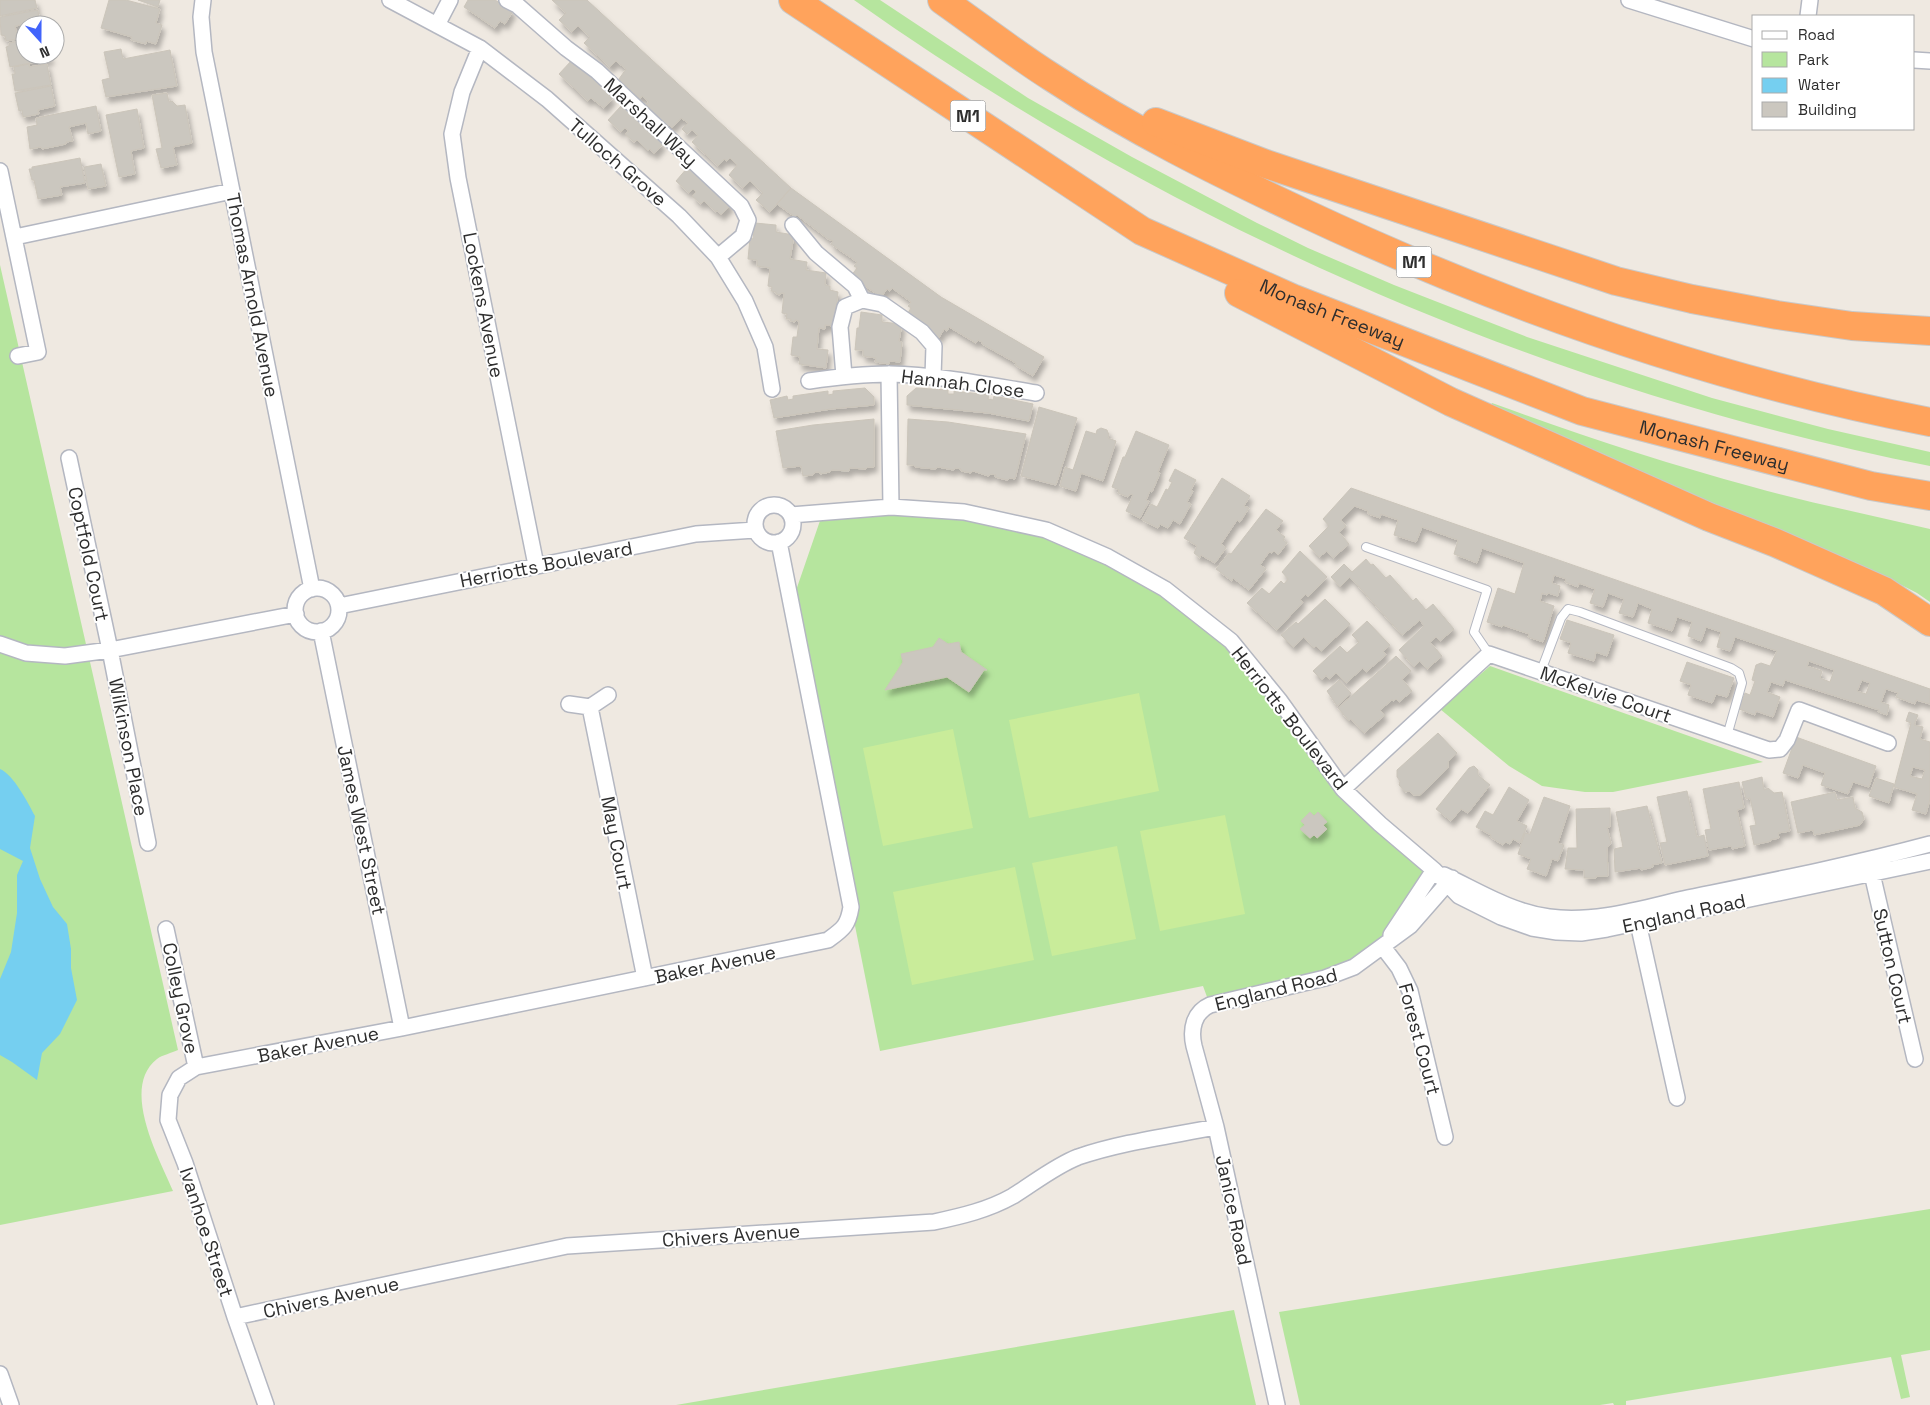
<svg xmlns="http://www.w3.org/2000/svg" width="1930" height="1405" font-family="'Space Grotesk',sans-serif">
	<defs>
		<filter id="shadow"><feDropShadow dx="3" dy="5.5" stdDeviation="2.5" flood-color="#0004"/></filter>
	</defs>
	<rect width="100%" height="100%" fill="#efe9e1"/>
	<path fill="#b6e59e" d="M854 0H880L1028 98 1132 157 1257 223 1308 248 1394 285 1527 337 1712 398 1828 429 1930 452V466C1548 391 1171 225 854 0Z
		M0 265 178 1050C172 1053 162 1055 157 1059 120 1088 159 1158 173 1191L0 1225Z
		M1492 403C1578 434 1664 463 1753 487 1811 503 1871 515 1930 529V602L1917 593 1876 572 1489 411Z
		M823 512H964L1108 557 1231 641 1343 789 1434 870 1412 905 1362 962 1210 1005 1203 986 880 1051 791 605Z
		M1490 666 1763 762 1613 792H1585L1542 786 1509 766 1440 709Z
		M1930 1209V1350L1901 1355 1910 1397 1901 1399 1891 1357 1626 1401V1405H1614L1613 1403 1600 1405H1300L1279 1312Z
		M1234 1310 1256 1405H676Z"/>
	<path fill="#c9ec9a" d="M1139 693 1159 791 1029 818 1009 720Z
		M953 729 973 828 883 846 863 748Z
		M1225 815 1245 914 1160 931 1140 831Z
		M1117 846 1136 939 1052 956 1032 863Z
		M1015 867 1034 960 912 985 893 892Z"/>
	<path fill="#75cff0" d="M0 769C14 775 28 803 35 816L30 848 40 879 53 907 67 924 71 949V968L77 1000 60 1034 42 1053 37 1080 12 1062 0 1055V979L11 952 17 913V875L23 861 0 849Z"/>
	<path fill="#cbc7bf" stroke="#cbc5ba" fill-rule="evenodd" filter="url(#shadow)" d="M0 0H35L37 8 0 16Z
		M109 0H126L160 9 156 23 162 25 156 44 146 41V44L131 40 132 37 101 28Z
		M138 0H160L158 7Z
		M468 0H495L513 11 505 24 500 21 495 28 464 7Z
		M552 0H587L791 188 770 212 756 200 763 193 750 181 743 188 729 175 737 165 730 158 727 161 724 159 718 166 692 142 698 135 692 130 687 134 682 129 688 123 681 118 672 128 669 125 665 126 649 112V107L646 104 649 102 642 96 640 99 619 79 626 69 616 61 610 67 584 43 590 37 578 26 572 32 559 20 566 13Z
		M38 10 40 25 28 24 15 26 18 39 6 41 5 36 1 35 0 17Z
		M24 40 25 55H50L51 59 10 67 6 47 9 46V43Z
		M121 49 123 59 170 50 177 86 106 97 102 80 110 78 104 52Z
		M572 60 613 98 604 108 591 98 588 101 559 74Z
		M29 64V67L47 64 51 85 15 91 12 74H15L14 67Z
		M51 86 55 106 38 110 39 114 23 117 22 110 19 111 15 93Z
		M167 93 169 102 172 101 177 106 185 105 192 143 173 147 177 165 161 168 156 149 162 148 152 95Z
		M96 106 101 131 88 134 86 123 69 127 73 141 66 142V144L42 149 41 147 30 149 27 127 37 125 36 118Z
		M621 106 663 144 654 154 650 149 648 151 637 140 634 142 625 134 629 131 625 128 621 132 608 120Z
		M137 109 144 148 131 151 135 174 119 177 106 115Z
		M80 158 85 183 60 187 62 195 38 199 34 180H32L29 169H32V167Z
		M101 164 106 186 88 189 84 167Z
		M688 167 731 205 721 215 717 210 716 212 704 201 701 204 692 196 696 192 693 189 689 193 676 181Z
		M791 188 941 297 1044 357 1033 376 1015 365 1016 363 982 344V342L978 340 976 343 949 327 947 331 944 329 939 338 906 316 911 308 908 306 911 302 892 288 890 291 887 289 881 297 851 276 857 268 854 266 857 262 831 244 833 241 828 239 797 215 795 217 777 204Z
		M755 223 776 225V232L794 235 790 259 807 262 806 270 826 273 825 285 830 286V290L838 292 834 326 825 325V329L819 328 817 349 828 350 826 368 799 364 800 357 791 355 793 337H797L799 321 795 320V322L790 321 791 319H786L787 314 782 313 784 293H781L780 295 776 294V292L771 291 772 287 768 286 770 268 757 266V260L748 259 750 238 753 239Z
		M861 312 882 315V322L902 324 899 341 902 342 900 362 890 361 889 364 875 362 876 358 863 356V350H855L857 328H859Z
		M865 388 874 397V405L831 409 774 418 770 400 787 396 788 400 793 399V396L828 391V395L833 394V391Z
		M916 388 948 390V394H954V391L989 395 988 399 993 400 994 396 1033 404 1029 421 988 413 907 405V396Z
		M1039 407 1077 418 1056 485 1021 476Z
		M874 419V467H868L866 469 850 468 849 471 832 470 830 472 820 474V472H815L813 475 803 476 801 466 783 468 776 431 813 425Z
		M908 419 948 422 1026 434 1015 479 1010 478 1007 480 995 477 996 475 991 474 988 476 973 471 971 473 961 471V469L956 468 953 470 938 467 935 469 915 467 913 465H907Z
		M1101 428 1107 430 1109 435 1108 438 1116 441 1103 481 1081 473 1076 491 1060 486 1065 467 1073 470 1086 431 1096 434 1097 430Z
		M1136 431 1169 445 1158 472 1160 473 1152 492 1150 491 1146 500 1149 501 1140 518 1126 511 1133 495 1130 494 1128 497 1118 493 1119 490 1112 487 1123 457H1125Z
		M1175 469 1196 480 1191 490 1193 491 1187 502 1191 504 1180 524 1173 520 1168 528 1160 524 1158 528 1142 520 1151 504 1157 507 1166 489 1168 490 1172 482 1169 481Z
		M1222 478 1250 496 1244 506 1249 508 1240 522 1237 520 1221 544 1226 548 1215 563 1201 555 1200 558 1194 553 1197 546 1184 538Z
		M1351 488 1930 689V704L1916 700 1915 704 1896 697 1898 693 1886 689 1881 702 1889 705 1887 715 1878 712 1879 710 1785 680 1783 686 1771 682 1767 692 1780 697 1773 717 1756 711 1755 715 1739 709 1745 693 1750 695 1755 681 1752 680 1756 665 1761 663 1770 666 1777 651 1735 637 1730 651 1717 647 1721 632 1706 627 1701 641 1688 636 1692 622 1677 617 1672 631 1648 623 1652 609 1638 603 1633 617 1619 613 1624 599 1608 593 1603 607 1590 603 1595 589 1579 583 1578 587 1565 582 1566 579 1554 575 1552 583 1560 586 1558 596 1548 593 1547 595 1542 593 1540 601 1554 606 1543 642 1528 637 1529 634 1503 625 1502 627 1487 622 1498 588 1515 594 1524 563 1482 548 1477 563 1454 554 1458 540 1422 527 1416 542 1394 535 1398 520 1381 514 1380 518 1368 514V511L1355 506 1341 520 1346 526 1339 532 1349 544 1333 558 1327 551 1319 557 1309 546 1329 526 1323 519ZM1809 661 1834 670 1830 682 1820 678 1822 671 1807 666ZM1862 680 1870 683 1866 694 1857 691Z
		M1266 509 1283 521 1276 530 1285 537 1283 540 1287 543 1278 555 1274 551 1272 553 1269 552 1260 565 1266 569 1249 590 1233 578 1232 581 1216 569 1229 553 1231 554Z
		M1300 551 1327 577 1308 597 1306 594 1300 600 1303 602 1277 630 1247 603 1262 588 1269 594 1281 581 1284 584 1288 579 1282 572Z
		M1366 559 1371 565 1373 564 1386 578 1390 575 1413 601 1416 598 1426 610 1433 604 1454 629 1440 641 1436 637 1430 642 1442 656 1427 669 1420 661 1414 667 1399 650 1424 626 1420 620 1402 635 1350 577 1340 587 1331 577 1344 564 1352 572Z
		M1325 599 1350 624 1321 651 1316 646 1314 648 1304 637 1293 647 1281 635 1296 622 1298 624Z
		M1567 620 1614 635 1607 656 1596 652 1594 661 1568 653 1571 643 1560 639Z
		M1367 621 1390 645 1383 651 1386 655 1366 672 1363 668 1346 683 1336 673 1329 679 1326 675 1322 680 1313 671 1340 646 1347 653 1359 642 1352 635Z
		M939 638 948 644 959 642 961 652 987 670H984L969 692 947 677 885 690 903 662 901 654 933 647Z
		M1396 656 1411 671 1402 679 1412 691 1399 702 1396 699 1394 701 1392 700 1380 710 1385 715 1364 733 1351 719 1349 721 1338 708Z
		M1687 662 1734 678 1727 697 1716 694 1712 703 1688 695 1691 685 1680 681Z
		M1339 680 1351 693 1337 706 1327 691Z
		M1909 712 1918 715 1914 725 1923 727 1920 739 1930 742V799L1926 814 1912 810 1917 794 1894 787 1911 723 1906 721ZM1913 767 1925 770 1922 779 1910 776Z
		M1438 733 1457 753 1448 762V768L1420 795H1413L1410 791 1405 792 1399 785 1400 781 1397 777V770Z
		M1796 737 1876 766 1869 787 1853 782 1848 794 1821 785 1825 773 1803 765 1798 778 1783 773Z
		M1474 766 1478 770V775L1490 785 1468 813 1461 809 1451 821 1436 809 1469 768Z
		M1762 777 1764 790 1768 788 1774 793 1782 792 1790 831 1778 833 1779 838 1770 840 1771 841 1754 845 1750 826 1756 825 1750 798 1746 799 1742 782Z
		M1876 778 1894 784 1889 803 1869 796Z
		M1739 782 1744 808 1737 810 1745 846 1732 849 1731 846 1709 850 1705 830 1711 829 1703 789Z
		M1509 787 1529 800 1517 821 1527 826 1520 843 1513 839 1510 844 1506 842 1503 845 1490 837 1491 835 1476 827 1485 811 1493 815Z
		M1687 791 1697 837 1704 835 1708 856 1665 865 1660 843 1667 842 1657 797Z
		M1835 792 1837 800 1853 797 1855 808 1862 812 1864 819 1860 825 1814 835 1813 830 1798 833 1791 802Z
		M1544 797 1570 806 1558 843 1564 845 1558 861 1552 859 1546 876 1527 869 1531 859 1518 854 1525 833 1530 834Z
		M1647 806 1662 863 1652 865 1653 867 1641 870V868L1615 872 1614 849 1623 847 1616 812Z
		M1610 808V827H1607L1611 843 1607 848 1608 876H1596V878H1584V870L1565 869 1568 848H1577L1576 809Z
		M1310 812 1314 816 1318 812 1327 822 1323 825 1327 829 1317 838 1314 835 1310 838 1300 829 1305 825 1301 821Z"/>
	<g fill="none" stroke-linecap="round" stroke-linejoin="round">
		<defs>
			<path id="service" d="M1366 547 1487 590 1474 632 1489 654
				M1541 671 1561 618 1568 609 1580 612 1731 668 1739 673 1742 683 1727 736"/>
			<path id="minor" d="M203 0 201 17 204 52 312 589
				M390 0 480 48 547 99 679 216 718 257 745 301 765 347 772 389
				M507 0 517 5 566 48 597 71 741 206 748 220 743 236 718 257
				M1629 0 1754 39
				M1808 16 1810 0
				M437 25 450 0
				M480 48 462 92 452 134 458 178 536 565
				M1914 60 1930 61
				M0 171 38 352 18 356
				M793 225 816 253 855 286 862 300 882 304 922 332 934 346 933 377
				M15 237 232 191
				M889 374 891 507
				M844 376 840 327 845 307 862 300
				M809 381C836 377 863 374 890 374 939 375 987 385 1036 393
				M69 458 110 650 148 843
				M755 524a19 19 0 1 1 38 0a19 19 0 1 1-38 0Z
				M791 515 891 507 964 512 1046 530 1108 557 1165 589 1231 641 1280 701 1343 789 1380 824 1434 870 1459 896 1501 917 1532 928 1557 932 1581 933 1607 929 1930 861
				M295 610a22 22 0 1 1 44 0a22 22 0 1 1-44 0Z
				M339 606 696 534 755 530
				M321 631 402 1028
				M0 644 26 653 65 656 110 650 296 614
				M569 704 590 707 645 978
				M590 707 608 695
				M1343 789 1489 654 1769 750 1780 749 1787 740 1799 710 1888 743
				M1870 865 1915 1059
				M1444 875C1478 891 1511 912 1549 917 1594 923 1640 909 1683 899 1766 882 1848 866 1930 844
				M1636 914 1677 1098
				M166 929 196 1067
				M1391 935 1434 870
				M1383 947 1399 968 1410 991 1445 1137
				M235 1317 567 1246 934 1222C962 1216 988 1210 1013 1196 1034 1183 1055 1166 1078 1157 1122 1142 1170 1136 1216 1127
				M0 1374 11 1405
				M266 1405 235 1317 185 1163 168 1120 170 1095 179 1078 196 1067 402 1028 828 940C843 929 848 926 851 907L779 542
				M1277 1405 1216 1127 1194 1046C1190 1029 1194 1012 1210 1005L1325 978 1354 967 1410 926 1452 878"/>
			<g id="motorway">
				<path id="s1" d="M793 0 1142 231 1292 298 1582 411 1871 486 1930 496"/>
				<path d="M942 0C979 26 1015 54 1053 78 1132 130 1217 172 1302 212 1502 306 1713 380 1930 422"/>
				<path d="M1156 122 1266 164 1616 281 1692 299 1777 315 1852 326 1930 331"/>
				<path d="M1239 293 1451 402 1709 517 1776 543 1884 591 1930 622"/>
			</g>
		</defs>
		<use href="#service" stroke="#b4b7c1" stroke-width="10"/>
		<use href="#minor" stroke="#b4b7c1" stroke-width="18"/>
		<use href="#motorway" stroke="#c9c9c9" stroke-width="30"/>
		<use href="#service" stroke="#fff" stroke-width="8"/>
		<use href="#minor" stroke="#fff" stroke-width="15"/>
		<use href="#motorway" stroke="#ffa35c" stroke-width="28"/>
	</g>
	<g text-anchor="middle" stroke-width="4" stroke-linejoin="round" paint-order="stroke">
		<g fill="#fff" stroke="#6d6d6d" stroke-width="1">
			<rect x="950.5" y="100.5" width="35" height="31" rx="4"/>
			<rect x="1396.5" y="246.5" width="35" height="31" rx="4"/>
		</g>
		<g font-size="18" font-weight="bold" fill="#2e2e2e">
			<text x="968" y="122">M1</text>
			<text x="1414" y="268">M1</text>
		</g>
		<g font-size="19" fill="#2e2e2e" stroke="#fff">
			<text transform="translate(651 122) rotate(43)" y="7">Marshall Way</text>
			<text transform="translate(618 162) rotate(41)" y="7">Tulloch Grove</text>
			<text transform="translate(253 295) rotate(79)" y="7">Thomas Arnold Avenue</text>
			<text transform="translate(484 305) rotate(79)" y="7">Lockens Avenue</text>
			<text dy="7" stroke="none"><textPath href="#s1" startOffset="626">Monash Freeway</textPath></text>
			<text transform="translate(963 383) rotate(7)" y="7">Hannah Close</text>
			<text dy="7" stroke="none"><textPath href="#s1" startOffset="1031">Monash Freeway</textPath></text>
			<text transform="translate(89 554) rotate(78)" y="7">Coptfold Court</text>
			<text transform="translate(546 564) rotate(-11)" y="7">Herriotts Boulevard</text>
			<text transform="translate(1606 694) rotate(19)" y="7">McKelvie Court</text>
			<text transform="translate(1290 718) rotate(52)" y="7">Herriotts Boulevard</text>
			<text transform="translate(129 747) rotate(79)" y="7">Wilkinson Place</text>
			<text transform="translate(362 830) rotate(78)" y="7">James West Street</text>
			<text transform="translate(617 843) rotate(79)" y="7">May Court</text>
			<text transform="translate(1684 913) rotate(-12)" y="7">England Road</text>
			<text transform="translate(715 964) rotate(-12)" y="7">Baker Avenue</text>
			<text transform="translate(1893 966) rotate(77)" y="7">Sutton Court</text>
			<text transform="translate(1276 989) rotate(-14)" y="7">England Road</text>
			<text transform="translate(181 998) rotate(78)" y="7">Colley Grove</text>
			<text transform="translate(1420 1039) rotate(75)" y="7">Forest Court</text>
			<text transform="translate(318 1044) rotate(-11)" y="7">Baker Avenue</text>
			<text transform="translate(1234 1210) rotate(78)" y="7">Janice Road</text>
			<text transform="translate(207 1232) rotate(72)" y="7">Ivanhoe Street</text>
			<text transform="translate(731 1235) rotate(-4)" y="7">Chivers Avenue</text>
			<text transform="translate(331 1297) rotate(-12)" y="7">Chivers Avenue</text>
		</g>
	</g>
	<rect x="1752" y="15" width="162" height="115" fill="#ffffff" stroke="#ababab"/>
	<rect x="1762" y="31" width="25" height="8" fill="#ffffff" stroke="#ababab"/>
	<text x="1798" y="40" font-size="15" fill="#2e2e2e">Road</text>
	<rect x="1762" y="52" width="25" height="15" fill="#b6e59e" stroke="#ababab"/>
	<text x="1798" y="65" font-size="15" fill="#2e2e2e">Park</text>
	<rect x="1762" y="78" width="25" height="15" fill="#75cff0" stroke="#ababab"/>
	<text x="1798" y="90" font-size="15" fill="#2e2e2e">Water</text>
	<rect x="1762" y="102" width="25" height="15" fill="#cbc7bf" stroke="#ababab"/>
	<text x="1798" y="115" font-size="15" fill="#2e2e2e">Building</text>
	<g transform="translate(40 40) rotate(159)"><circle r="24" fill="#ffffff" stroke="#ababab"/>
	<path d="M0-4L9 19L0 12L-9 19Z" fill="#4264fb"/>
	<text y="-8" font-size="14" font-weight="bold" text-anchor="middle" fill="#2e2e2e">N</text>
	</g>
</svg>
